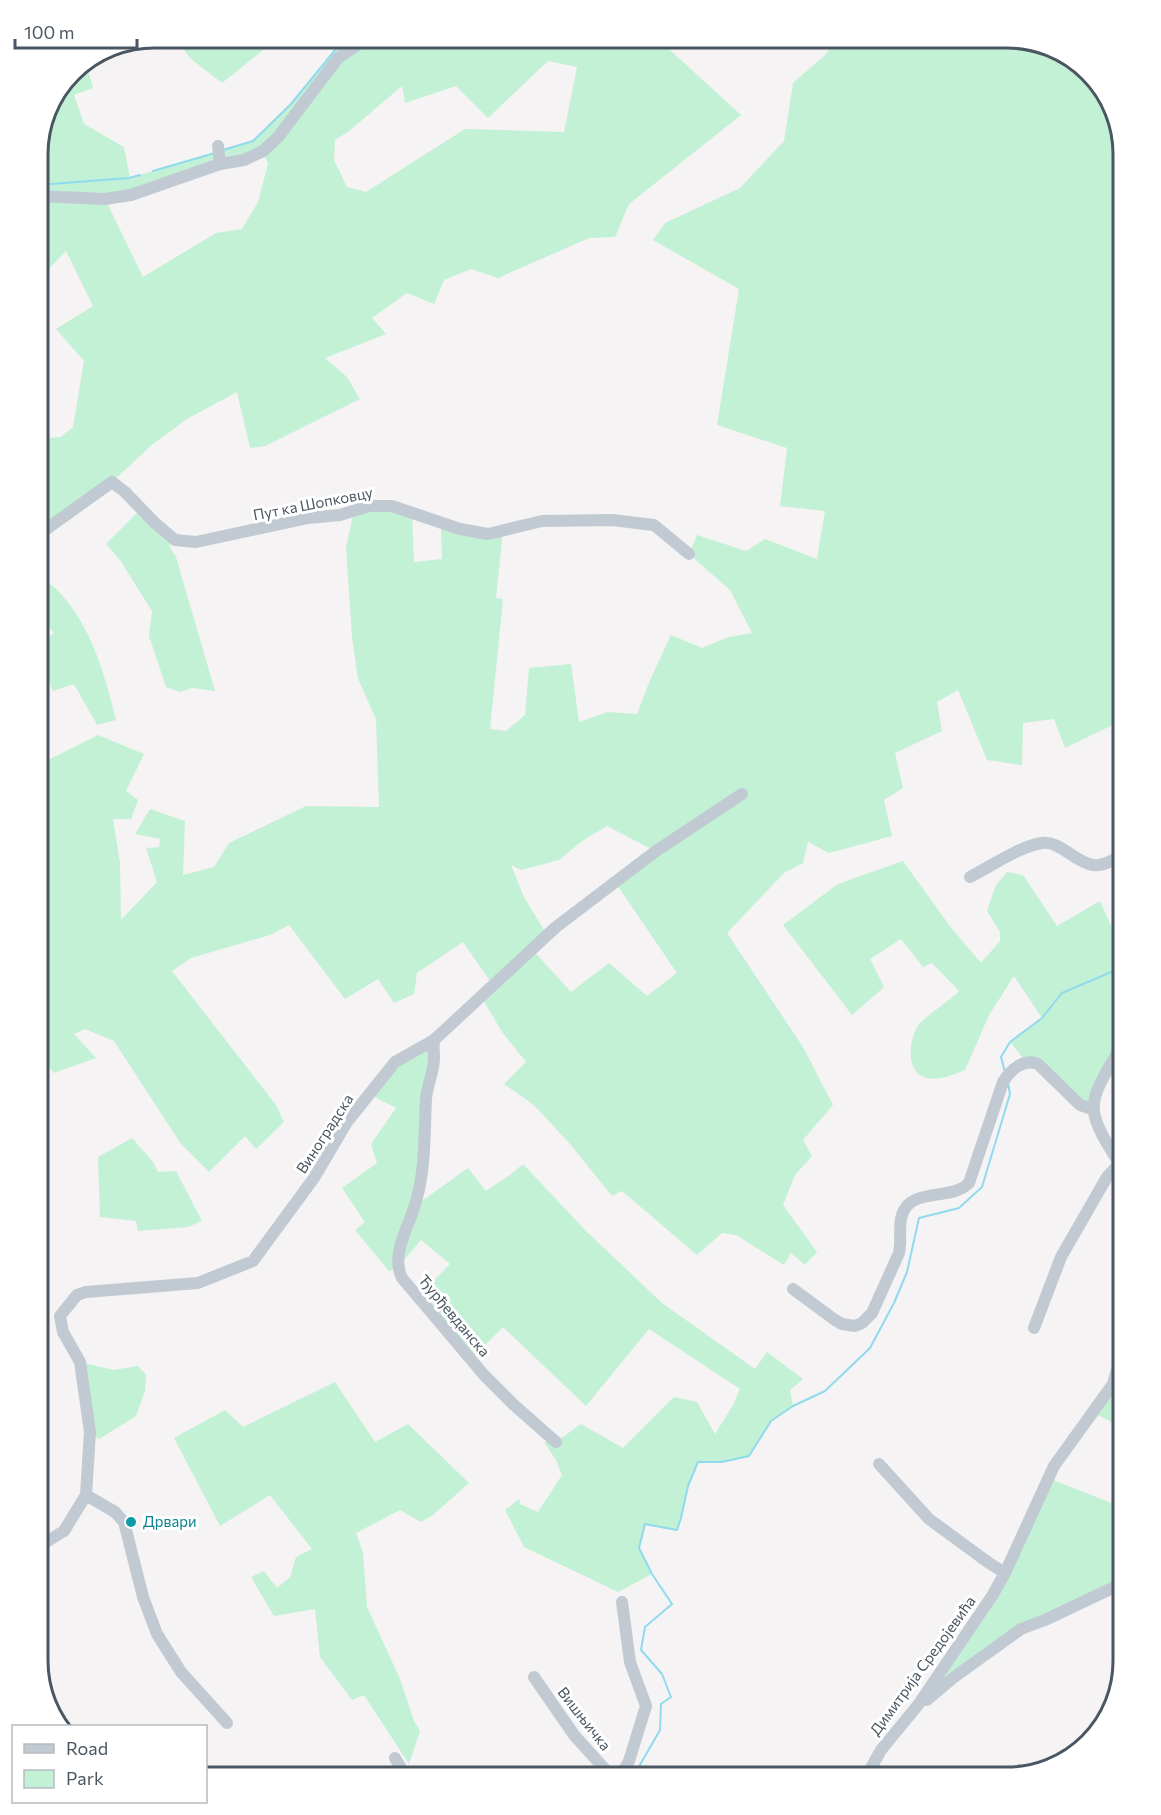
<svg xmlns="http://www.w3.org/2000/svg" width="1161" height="1815" font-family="Commissioner,sans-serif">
	<rect width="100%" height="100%" fill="#f5f3f3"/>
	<path fill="#c3f1d5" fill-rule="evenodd" d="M175 38H270L272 43 222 83 191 59Z
		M367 38H657L741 115 629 204 615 237 589 238 498 278 471 269 444 280 434 304 407 293 372 318 386 334 325 358 347 377 360 399 265 446 250 448 237 392 187 419 153 444 112 482 38 535V439L61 437 73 427 84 361 56 329 93 306 66 251 38 280V147L49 103 72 72 86 62 93 88 74 95 84 124 124 147 130 178 253 141 291 103 340 44 347 51ZM548 61 577 67 564 132 465 129 366 192 347 187 334 160 335 140 349 131 402 86 405 103 456 86 488 118ZM263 152 268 164 258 202 242 229 216 233 143 277 105 199Z
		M837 38H1014L1071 57 1111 102 1123 155V720L1065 748 1054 719 1023 723 1022 765 987 760 958 690 937 702 942 731 895 753 903 788 884 800 892 836 829 853 808 842 803 863 784 873 727 933 803 1047 833 1105 803 1140 812 1156 795 1175 783 1205 817 1252 805 1265 791 1253 784 1265 736 1235 722 1233 697 1255 622 1191 612 1196 570 1144 534 1105 504 1084 526 1062 502 1032 481 996 492 984 463 942 417 973 414 994 394 1003 378 979 345 999 289 925 270 935 191 958 172 971 276 1105 284 1122 256 1149 245 1136 209 1172 181 1144 114 1041 85 1029 74 1034 96 1058 54 1073 38 1053V765L98 735 144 754 126 791 138 800 131 819H113L120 863 121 920 157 882 146 848 159 847 160 839 135 834 150 809 185 821 183 875 214 867 229 843 306 806 379 807 376 719 358 679 352 637 346 548 354 510 412 513 414 562 442 559 441 522 460 529 503 530 496 598 503 599 490 729 506 731 525 715 529 668 571 664 579 722 608 712 637 714 650 680 671 635 702 648 729 637 752 633 730 590 689 554 697 535 746 551 765 539 817 559 825 511 780 506 787 448 717 425 739 289 653 240 665 223 740 188 784 141 793 83 825 55ZM607 826 655 851 615 882 677 973 647 996 609 963 571 992 532 949 547 935 524 897 511 865 521 870 559 860 582 841Z
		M141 509 175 540 169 546 176 557 215 691 192 688 180 692 166 687 149 636 152 611 120 560 106 544Z
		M38 576C45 581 54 586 60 593 92 628 105 675 116 720L97 725 74 684 53 691 38 656V645L54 633 38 615Z
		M903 861 949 925 981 963 1000 941V932L987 911 996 885 1007 872 1023 875 1057 926 1100 901 1123 952V1043L1092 1109 1038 1064 1026 1062 1010 1042 1042 1018 1014 976 989 1015 965 1070C953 1075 937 1082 924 1077 906 1070 909 1042 917 1027 923 1017 950 1001 959 991L932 963 923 967 901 939 870 959 884 987 852 1015 783 925 838 884Z
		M434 1040 415 1206 468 1168 486 1191 510 1175 523 1164 586 1231 662 1303 755 1369 767 1352 803 1379 790 1390 793 1406 771 1421 749 1456 722 1462H698L688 1486 681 1518 677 1530 645 1524 639 1548 652 1574 618 1592 524 1547 505 1510 519 1499 520 1504 538 1512 562 1475 556 1460 544 1442H556L581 1424 623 1448 674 1397 697 1402 715 1434 733 1405 740 1389 649 1329 586 1406 503 1327 471 1359 419 1296 450 1264 421 1240 397 1268 389 1271 355 1230 365 1222 342 1188 377 1163 371 1144 396 1108 369 1094 395 1062Z
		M132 1138 153 1162 158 1172 176 1171 202 1221 188 1227 138 1231 136 1221 100 1217 98 1157Z
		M80 1362 114 1370 138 1366 146 1375 145 1391 136 1416 99 1439 90 1432Z
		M1117 1370 1123 1372V1428L1092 1412Z
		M335 1382 375 1442 408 1424 469 1483 433 1515 421 1522 400 1510 356 1533 363 1553 367 1607 400 1679 414 1721 420 1731 409 1764 364 1695 352 1700 320 1657 315 1609 274 1616 251 1577 264 1571 277 1588 290 1577 296 1557 312 1549 270 1495 220 1526 174 1438 225 1410 243 1427Z
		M1048 1478 1114 1504 1123 1514V1583L1021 1629 926 1701 1005 1573Z"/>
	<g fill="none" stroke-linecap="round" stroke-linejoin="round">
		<path stroke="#90daee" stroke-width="2" d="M223 150 253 141 291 104 340 44 343 38
			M153 171 215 153
			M38 185 129 178 140 175
			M1005 1072 1001 1057 1010 1042 1042 1018 1062 993 1123 967
			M633 1777 660 1730 661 1704 671 1697 662 1674 641 1650 645 1627 672 1604 652 1574 639 1548 645 1524 677 1530 681 1518 688 1486 698 1462H722L749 1456 771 1421 793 1406 825 1391 870 1348 894 1303 907 1272 919 1218 959 1208 982 1187 1010 1094 1008 1083"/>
		<path stroke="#c1cad2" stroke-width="12" d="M218 146 220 164
			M38 196 105 199 131 195 220 164 244 160 263 151 278 137 338 58 367 38
			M38 535 112 482 125 492 155 523 175 540 196 542 308 518 340 515 369 506H392L460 529 488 534 542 521 612 520 654 525 689 554
			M970 877C990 867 1020 846 1042 843 1061 841 1074 862 1093 865 1103 867 1115 859 1123 855
			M434 1040C433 1047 434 1052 434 1058 434 1072 427 1085 426 1099 424 1136 426 1172 414 1208 407 1230 391 1255 402 1278L484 1375 514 1405 556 1442
			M1123 1169C1082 1105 1086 1107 1123 1043
			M793 1289 835 1320 842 1324 855 1326 862 1323 872 1313 899 1253C902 1240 898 1227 902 1215 910 1187 952 1201 969 1183L1003 1082C1010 1070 1024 1058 1038 1064L1080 1105 1092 1109
			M1034 1328 1061 1257 1107 1177 1119 1164
			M879 1464 929 1519 989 1563 1005 1573
			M86 1495 115 1512 124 1522 143 1597 157 1634 181 1672 227 1723
			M38 1547 64 1531 86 1495 90 1432 80 1362 63 1332 60 1316 77 1295 86 1292 198 1283 253 1261 314 1178 347 1122 395 1062 434 1040 556 927 656 851 742 794
			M534 1677 574 1735 612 1777
			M927 1700 953 1678 1021 1629 1045 1620 1123 1583
			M395 1758 406 1777
			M620 1777 629 1761 646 1706 630 1662 622 1602
			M866 1777 881 1750 918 1705 992 1596 1005 1573 1054 1466 1113 1384 1123 1348"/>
	</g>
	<circle fill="#0f9aa8" stroke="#fff" stroke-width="2" cx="131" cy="1522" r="6"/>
	<g text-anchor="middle" stroke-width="6" stroke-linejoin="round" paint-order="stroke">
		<g font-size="15" fill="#4a5661" stroke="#fff">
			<text transform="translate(313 504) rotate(-11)" y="5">Пут ка Шопковцу</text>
			<text transform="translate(325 1134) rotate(-57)" y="5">Виноградска</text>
			<text transform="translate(454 1316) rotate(50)" y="5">Ђурђевданска</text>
			<text transform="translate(923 1666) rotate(-54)" y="5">Димитрија Средојевића</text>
			<text transform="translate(584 1719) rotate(52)" y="5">Вишњичка</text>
		</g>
		<g font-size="15" fill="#0d838f" stroke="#fff" text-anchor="start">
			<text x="143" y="1527">Дрвари</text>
		</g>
	</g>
	<path d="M0 0H1161V1815H0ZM154 48H1007A106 106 0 0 1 1113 154V1661A106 106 0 0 1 1007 1767H154A106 106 0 0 1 48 1661V154A106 106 0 0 1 154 48Z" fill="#fff" fill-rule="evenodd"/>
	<path fill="none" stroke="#4a5661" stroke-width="3" d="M154 48H1007A106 106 0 0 1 1113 154V1661A106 106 0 0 1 1007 1767H154A106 106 0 0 1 48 1661V154A106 106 0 0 1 154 48Z"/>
	<rect x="12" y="1725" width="195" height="78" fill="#ffffff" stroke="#b7bbc0" stroke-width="1.5"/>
	<rect x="24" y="1744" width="30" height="9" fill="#c1cad2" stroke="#b7bbc0" stroke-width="1.5"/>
	<text x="66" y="1755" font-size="18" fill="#4a5661">Road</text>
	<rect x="24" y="1770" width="30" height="18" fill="#c3f1d5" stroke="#b7bbc0" stroke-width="1.5"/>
	<text x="66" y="1785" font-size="18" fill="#4a5661">Park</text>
	<path d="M15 39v9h122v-9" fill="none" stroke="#4a5661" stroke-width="3"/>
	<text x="24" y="39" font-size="18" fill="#4a5661" stroke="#ffffff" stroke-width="4.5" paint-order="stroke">100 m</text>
</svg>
